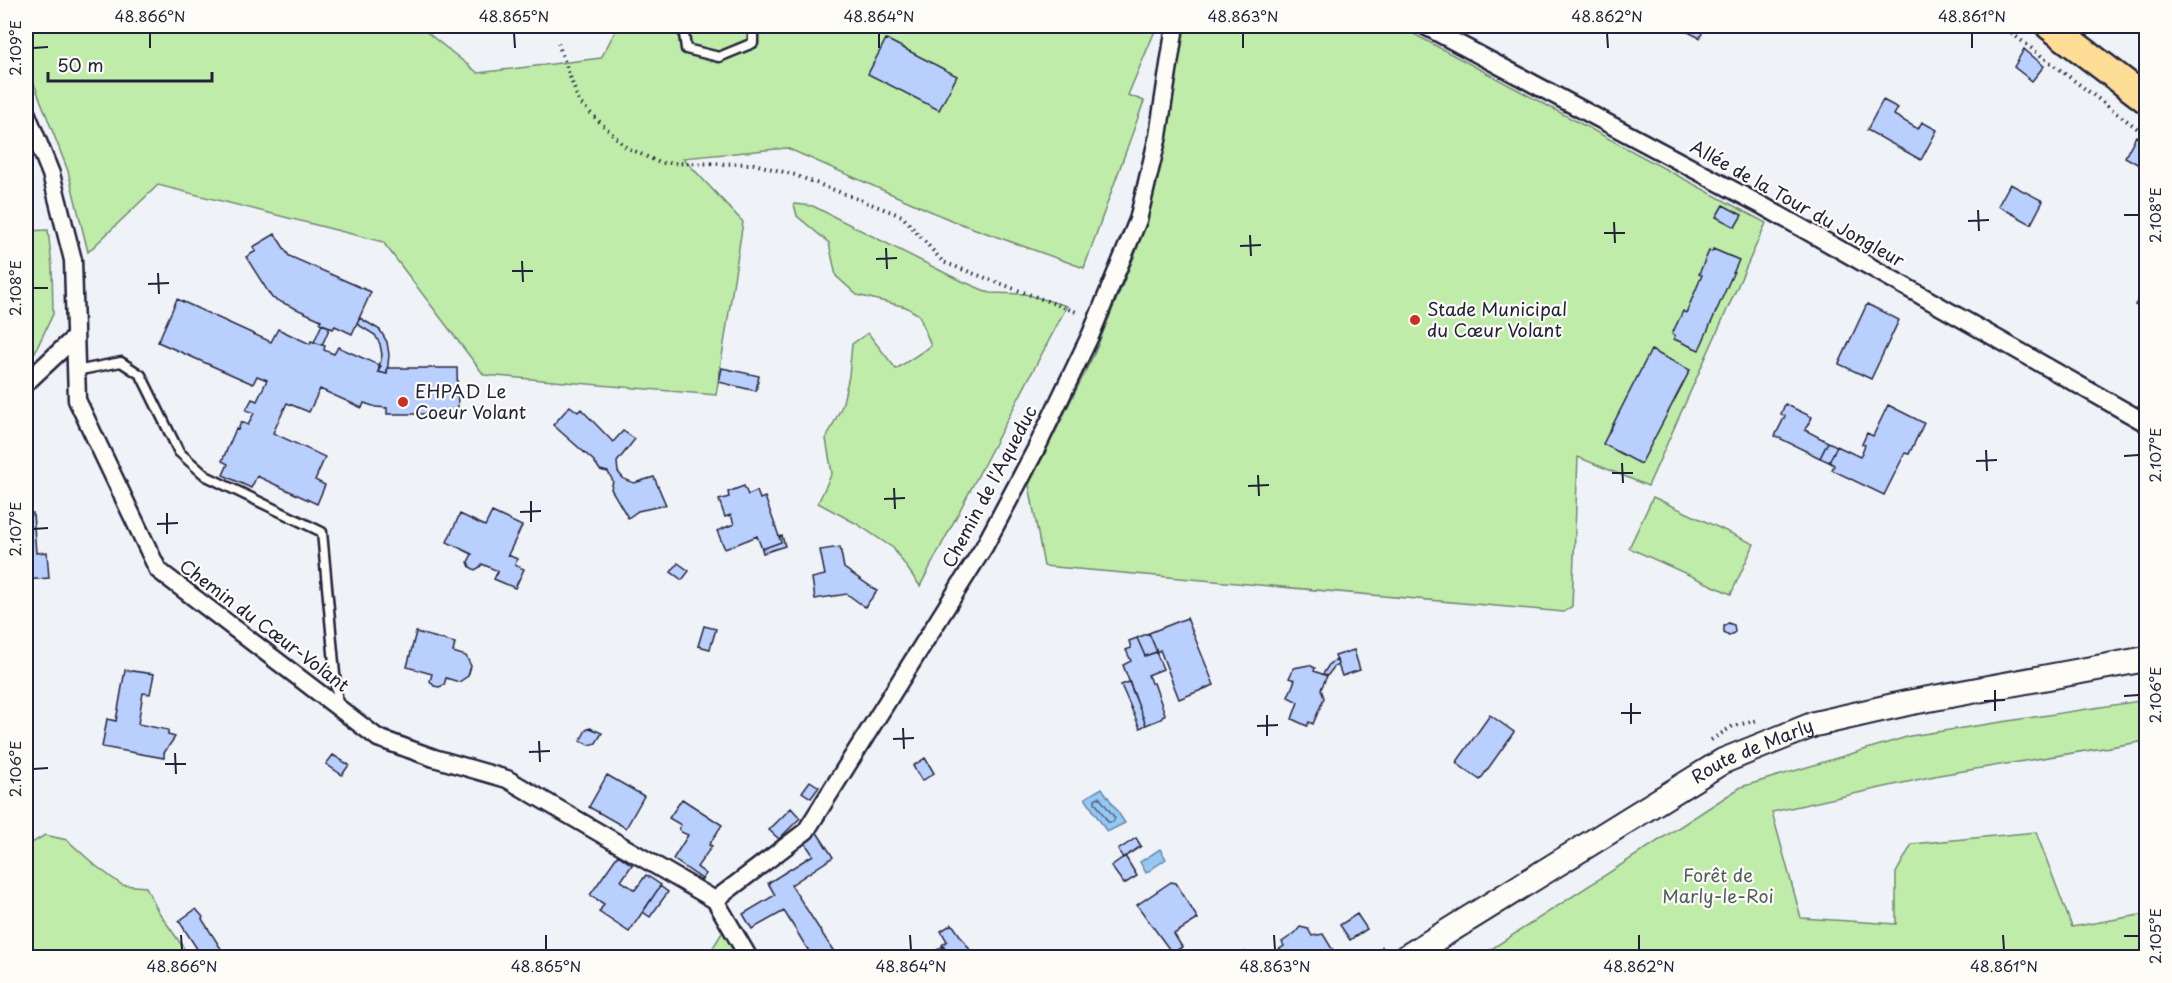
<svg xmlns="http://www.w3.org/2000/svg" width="2172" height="983" font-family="'Playpen Sans',sans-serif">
	<rect width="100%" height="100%" fill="#eff3f8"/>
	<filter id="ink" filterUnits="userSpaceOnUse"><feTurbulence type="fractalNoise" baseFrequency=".0167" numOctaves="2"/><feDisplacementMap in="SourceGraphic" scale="12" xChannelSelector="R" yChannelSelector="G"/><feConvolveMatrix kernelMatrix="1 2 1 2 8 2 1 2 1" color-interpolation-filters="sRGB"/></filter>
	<g filter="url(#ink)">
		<path fill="#bfeca9" stroke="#708772" stroke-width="1.5" d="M26 26H419L478 73 601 58 618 26H1157L1128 95 1144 101 1084 268 953 221 787 148 683 158 743 222 716 395 484 375 383 242 158 185 88 252 68 171 26 63Z
			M1184 26H1399L1766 223 1648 486 1578 457 1572 606 1564 612 1044 566 1029 485 1095 352 1136 252 1152 198 1174 66Z
			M794 204 813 206 955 278 990 293 1025 294 1067 306 920 586 893 548 857 524 818 503 832 473 826 439 842 406 849 376 852 344 868 333 896 369 931 346 919 315 906 307 857 295 836 276 829 243 797 216Z
			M48 230 52 266 53 314 35 352 26 365V231Z
			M1653 497 1754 544 1731 594 1629 548Z
			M2146 700V741L1939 775 1772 812 1801 918 1896 924V873L1912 844 2036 832 2072 927 2146 914V957H1479L1741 787 1910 736Z
			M45 835 67 840 96 866 122 885 146 887 158 911 190 957H26V851L30 844Z
			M725 928 742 957H716L712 949Z"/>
		<path fill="#95c8f2" stroke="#6786a9" stroke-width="1.5" d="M1102 788 1125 823 1107 832 1085 798Z
			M1160 849 1166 859 1146 873 1140 862Z"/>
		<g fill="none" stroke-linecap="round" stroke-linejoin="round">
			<path stroke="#506484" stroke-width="1.5" d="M1099 797 1115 818 1113 822H1108L1095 802V799Z"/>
		</g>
		<path fill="#b9cffe" stroke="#22223b" stroke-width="1.5" d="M1676 26H1705L1700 38Z
			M2141 26H2146V43L2131 31Z
			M886 39 957 76 939 110 868 74Z
			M2024 49 2044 66 2032 81 2014 67Z
			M1883 100 1898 108 1894 115 1918 129 1922 122 1937 130 1921 160 1867 130Z
			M2136 136 2146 144V152L2139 165 2125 157Z
			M2010 184 2043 201 2031 224 1998 206Z
			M1723 205 1742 215 1735 227 1716 217Z
			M275 234 289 256 371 292 352 334 335 326 333 329 320 323 321 320 272 298 246 257 256 251 253 247Z
			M1713 249 1739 260 1699 350 1674 339 1675 336 1672 334 1683 311 1686 313 1702 275 1699 274 1709 251 1712 252Z
			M2142 294 2146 296V311L2135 305Z
			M177 299 271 342 278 329 310 344 311 341 325 346 324 350 334 354 338 347 381 366 378 372 387 374V368H457L458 414H387V408L376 407 364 403 362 408 320 389 309 412 287 403 273 433 325 457 315 480 325 485 317 504 257 476 251 488 223 475 228 464 222 461 236 429 238 430 241 422 248 425 254 413 246 410 252 399 257 401 267 380 257 376 253 384 158 342Z
			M1867 304 1899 320 1871 379 1839 364Z
			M360 318 380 330 387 342 389 355 387 374 378 372 382 355 380 344 375 335 357 324Z
			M322 324 330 327 322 345 314 342Z
			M1651 350 1690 370 1641 464 1603 444Z
			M722 368 759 376 756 391 719 382Z
			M1785 404 1812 417 1805 430 1828 442 1820 458 1775 436 1785 416 1781 414Z
			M1888 405 1924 423 1909 454 1905 453 1884 495 1832 470 1834 465 1829 462 1837 446 1860 457 1865 445 1862 444 1867 433 1873 436Z
			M570 406 578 412 581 409 613 442 623 431 635 439 617 462 618 472 624 479 634 483 654 477 666 505 638 511 628 518 611 489 613 481 608 472 600 470 594 461 553 425Z
			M1828 442 1837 446 1829 462 1820 458Z
			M744 486 748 495 757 491 760 499 765 497 781 542 762 549 757 536 725 549 717 531 734 524 731 515 725 517 719 500 729 497 728 492Z
			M492 512 522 526 508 555 517 559 515 565 524 569 515 588 494 579 498 571 482 564 480 567 475 570 470 567 468 562 472 554 447 542 460 514 485 526Z
			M26 513H33L36 553 47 552 49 578 26 580Z
			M782 536 785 546 763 553 762 549 781 542 779 537Z
			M840 547 844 568 877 591 865 607 847 594 815 599 812 578 825 575 820 550Z
			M678 563 689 571 682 580 671 572Z
			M1187 618 1214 685 1179 699 1160 650 1157 652 1149 633Z
			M1728 623 1734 625 1735 632 1729 636 1724 633V626Z
			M704 626 716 629 710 649 698 646Z
			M416 632 455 643 453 652 466 656 471 666 468 676 459 682 446 678 444 685 439 687 434 686 430 681 432 674 407 667Z
			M1149 633 1157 652 1145 656 1137 638Z
			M1137 638 1145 656 1156 652 1163 669 1148 675 1151 683H1154L1165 714 1161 719 1146 725 1123 665 1131 661 1126 650 1131 648 1129 641Z
			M1354 650 1360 670 1342 676 1335 656Z
			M1337 660 1338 665 1334 667 1327 676 1323 674 1330 663Z
			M1309 665 1315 668 1314 671 1327 676 1321 689 1324 698 1313 724 1309 722 1307 726 1292 719 1298 702 1288 697 1295 680 1289 678 1294 668Z
			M125 670 154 674 150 694 143 693 138 724 168 730V735L175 737 164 753V758L102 747 107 719 116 721Z
			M1129 682 1146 725 1140 728 1121 685Z
			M1490 715 1514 732 1480 780 1456 763Z
			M590 728 602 733 596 743 590 745 580 741 586 730Z
			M333 755 349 765 342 775 326 764Z
			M925 758 934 773 922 781 913 766Z
			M607 775 644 796 626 828 589 807Z
			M810 781 819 787 811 798 802 792Z
			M682 799 722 825 709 845 712 846 697 867 706 874 702 879 673 859 688 835 681 832 679 829 681 825 669 818Z
			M791 808 800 818 779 839 769 830Z
			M816 831 833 857 791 885 838 958H813L784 911 752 929 743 914 775 895 768 883 813 855 803 840Z
			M1136 838 1141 846 1123 858 1118 850Z
			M618 855 632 865 621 881 635 890 646 875 661 885 629 932 599 912 604 904 590 895Z
			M1125 856 1137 876 1124 884 1111 866Z
			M1171 882 1176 883 1198 919 1174 934 1182 947 1172 953 1137 905Z
			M660 886 668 892 650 917 643 912Z
			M196 909 203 917 202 919 227 958H203L179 921Z
			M1357 914 1367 929 1350 940 1340 925Z
			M952 924 975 957 951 958 942 945 947 941 941 931Z
			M1300 927 1308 929 1312 936 1323 934 1334 952 1325 958H1266L1284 946 1282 942 1295 933Z
			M943 946 951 958H925Z
			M1244 952 1254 954 1256 958H1235Z"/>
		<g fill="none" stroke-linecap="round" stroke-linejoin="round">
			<defs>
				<path id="service" d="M683 26 686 49 719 57 753 43V26
					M76 371 121 362 141 375 179 452 206 476 322 532 338 707"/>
				<path id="minor" d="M1425 26 1763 206 2146 423
					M26 112 51 174 73 260 77 400 158 570 378 738 434 758 507 779 715 900 749 958
					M26 383 74 338
					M715 900 806 831 984 547 1036 449 1091 334 1138 220 1158 136 1175 26"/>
				<g id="secondary">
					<path id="s1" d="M1405 958 1723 761 1815 724 1907 703 2146 659"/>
				</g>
				<path id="primary" d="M2050 26 2146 99"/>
			</defs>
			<use href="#service" stroke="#22223b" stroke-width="13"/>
			<use href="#minor" stroke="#22223b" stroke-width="21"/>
			<use href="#secondary" stroke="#22223b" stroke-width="28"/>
			<use href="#primary" stroke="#22223b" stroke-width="32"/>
			<path stroke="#22223b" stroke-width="4" stroke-dasharray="1.5 4.5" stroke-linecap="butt" d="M2002 26 2146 135
				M558 43 579 102 626 147 660 163 754 164 795 175 902 216 943 262 1079 313
				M1711 740 1733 726 1759 720
				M1367 958 1385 946"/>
			<use href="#service" stroke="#fdfcf7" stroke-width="8"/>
			<use href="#minor" stroke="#fdfcf7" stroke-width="16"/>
			<use href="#secondary" stroke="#fdfcf7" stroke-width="24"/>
			<use href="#primary" stroke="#fedd96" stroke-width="27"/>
		</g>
	</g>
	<path fill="none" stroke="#22223b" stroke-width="2" d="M150 33V48M514 33 515 48M879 33V48M1243 33V48M1607 33 1608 48M1972 33V48M33 48 48 47M1978 210 1979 231M2124 215H2139M1968 221 1989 220M1614 222 1615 243M1604 233H1625M1250 235 1251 256M1240 246 1261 245M886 248 887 269M876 259 897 258M522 261 523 282M512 271H533M158 273 159 294M148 284 169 283M33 288H48M1986 450 1987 471M2124 456 2139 455M1976 461 1997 460M1622 463 1623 483M1612 473H1633M1258 475 1259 496M1248 486 1269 485M894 488 895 509M884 499 905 498M531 501V522M520 512 541 511M167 513V534M157 524 178 523M33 529 48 528M1995 690V711M2124 696 2139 695M1984 701 2005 700M1631 703V724M1621 713H1641M1267 715V736M1257 726 1278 725M903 728 904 749M893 739 914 738M539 741 540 762M529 752 550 751M175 753 176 774M165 764H186M33 769 48 768M181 935 182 950M546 935V950M910 935 911 950M1274 935 1275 950M1639 935V950M2003 935 2004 950M2124 936H2139"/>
	<g fill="#c8321e" stroke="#fdfcf7" stroke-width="2">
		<circle cx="1415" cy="320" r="6"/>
		<circle cx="403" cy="402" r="6"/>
	</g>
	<g text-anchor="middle" stroke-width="4.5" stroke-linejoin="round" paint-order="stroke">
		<g font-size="18" fill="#22223b" stroke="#fdfcf7">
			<text transform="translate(1797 204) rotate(29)" y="6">Allée de la Tour du Jongleur</text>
			<text transform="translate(990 487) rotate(-62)" y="6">Chemin de l'Aqueduc</text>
			<text transform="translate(264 626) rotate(37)" y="6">Chemin du Cœur-Volant</text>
			<text dy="6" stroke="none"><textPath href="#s1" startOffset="405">Route de Marly</textPath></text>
		</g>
		<g font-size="18" fill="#22223b" stroke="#fdfcf7" text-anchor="start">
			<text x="1427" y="316">Stade Municipal<tspan x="1427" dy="21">du Cœur Volant</tspan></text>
			<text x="415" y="398">EHPAD Le<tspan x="415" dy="21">Coeur Volant</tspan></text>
		</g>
		<g font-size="18" fill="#515f5c" stroke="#fdfcf7">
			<text x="1718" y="882">Forêt de<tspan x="1718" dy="21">Marly-le-Roi</tspan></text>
		</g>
	</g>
	<rect width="2172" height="983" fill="none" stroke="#fdfcf7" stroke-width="66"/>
	<path d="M48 72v9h164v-9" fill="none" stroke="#22223b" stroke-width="3"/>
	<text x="57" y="72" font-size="18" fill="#22223b" stroke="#fdfcf7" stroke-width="4.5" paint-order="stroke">50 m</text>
	<rect x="33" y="33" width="2106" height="917" fill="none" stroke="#22223b" stroke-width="2"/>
	<g font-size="15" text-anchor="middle" fill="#22223b">
		<text x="150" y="22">48.866°N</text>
		<text x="514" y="22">48.865°N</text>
		<text x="879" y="22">48.864°N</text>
		<text x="1243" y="22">48.863°N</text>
		<text x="1607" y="22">48.862°N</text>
		<text x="1972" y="22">48.861°N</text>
		<text transform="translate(16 48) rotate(-90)" y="5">2.109°E</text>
		<text transform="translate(2156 215) rotate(-90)" y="5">2.108°E</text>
		<text transform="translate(16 288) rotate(-90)" y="5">2.108°E</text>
		<text transform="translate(2156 455) rotate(-90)" y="5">2.107°E</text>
		<text transform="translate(16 529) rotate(-90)" y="5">2.107°E</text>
		<text transform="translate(2156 695) rotate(-90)" y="5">2.106°E</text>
		<text transform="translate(16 769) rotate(-90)" y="5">2.106°E</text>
		<text transform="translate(2156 936) rotate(-90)" y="5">2.105°E</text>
		<text x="182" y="972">48.866°N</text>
		<text x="546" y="972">48.865°N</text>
		<text x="911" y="972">48.864°N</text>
		<text x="1275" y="972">48.863°N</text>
		<text x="1639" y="972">48.862°N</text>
		<text x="2004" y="972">48.861°N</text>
	</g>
</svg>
